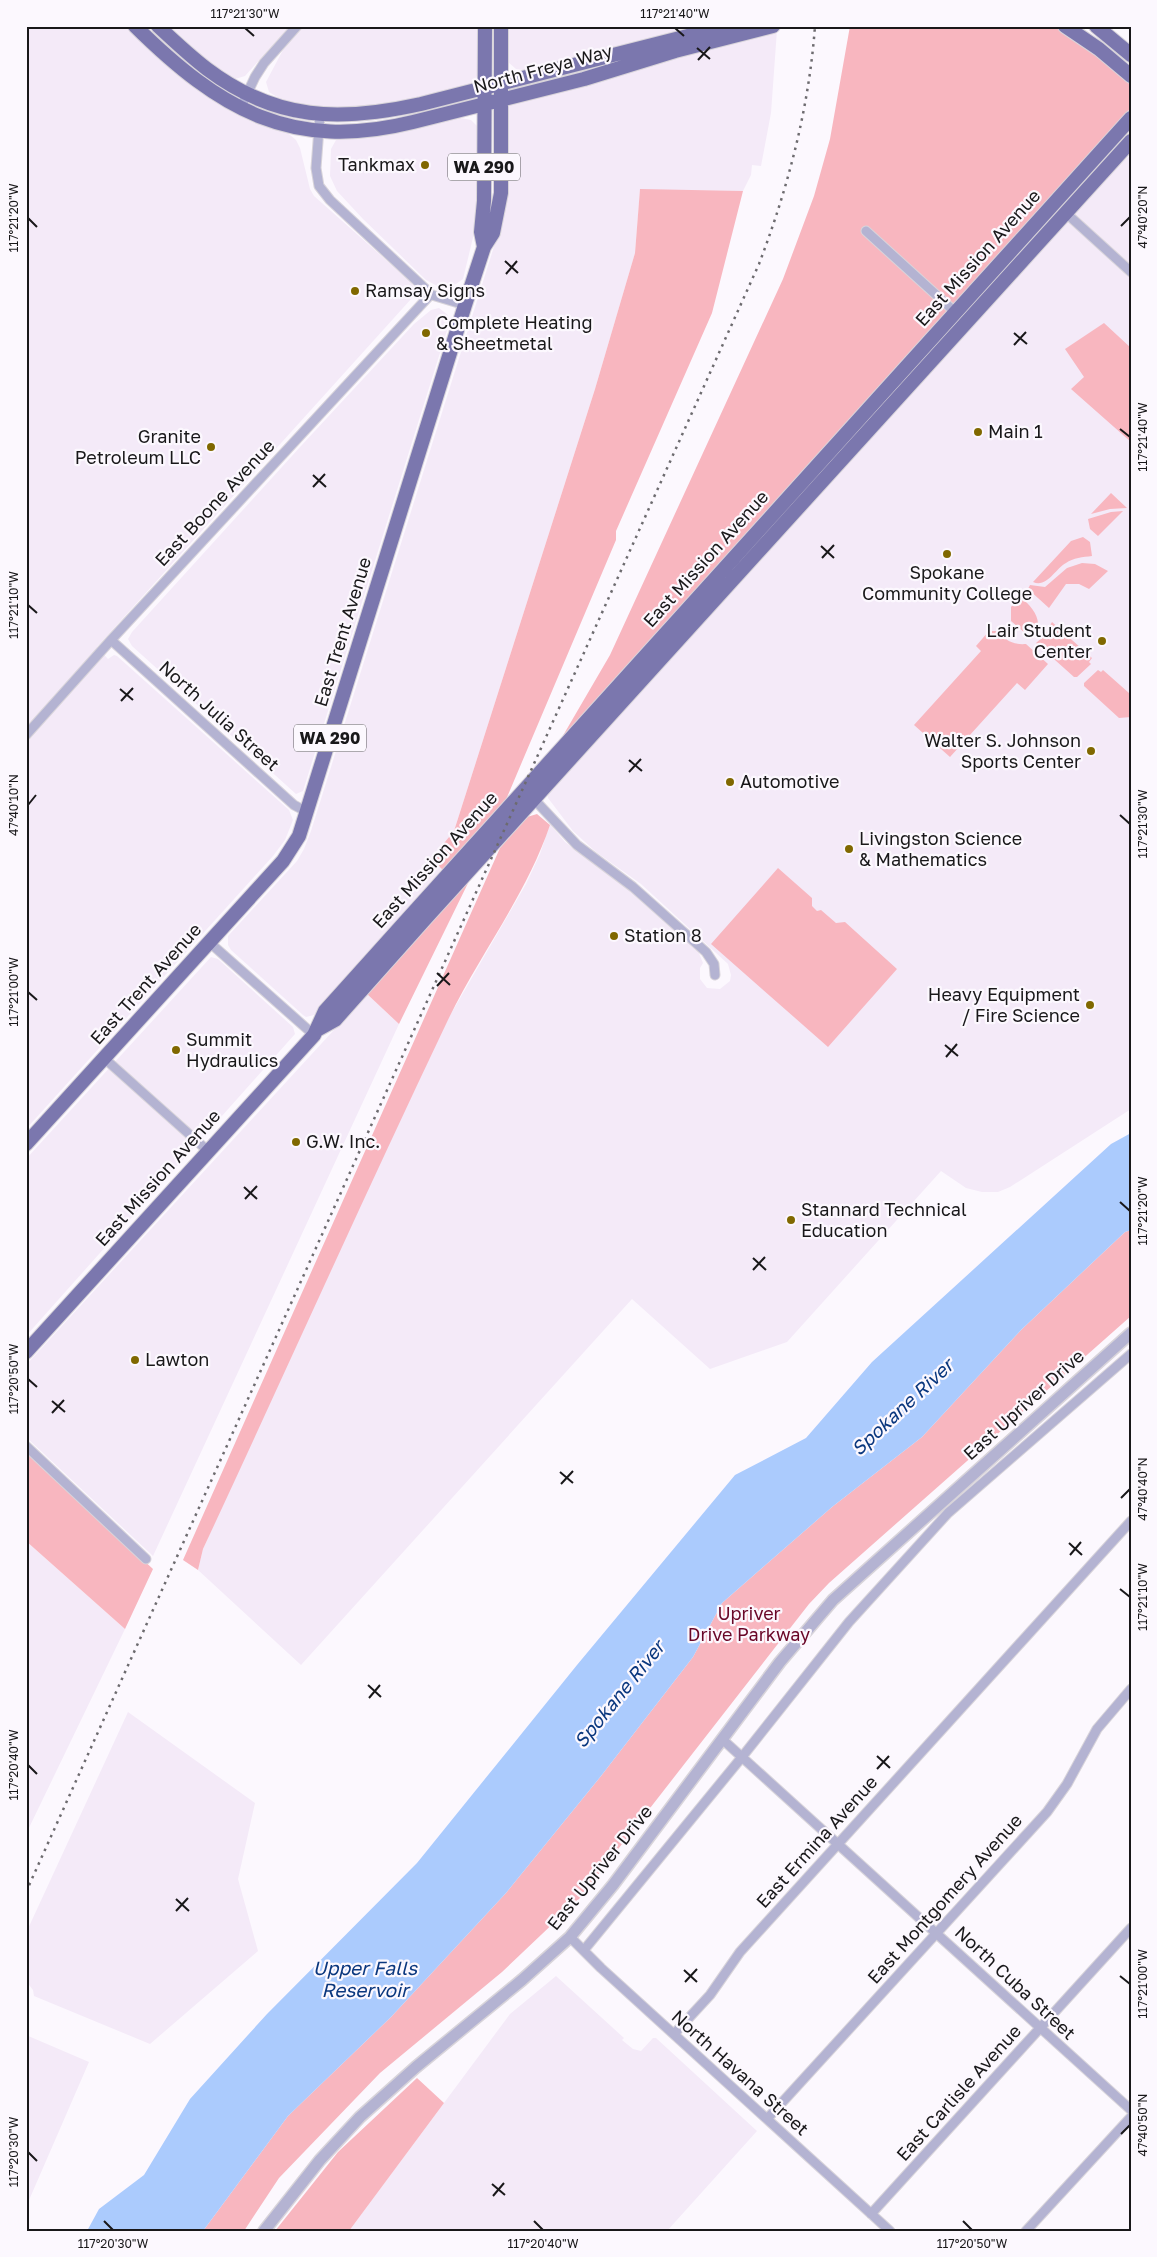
<svg xmlns="http://www.w3.org/2000/svg" width="1157" height="2257" font-family="'Golos Text',sans-serif">
	<rect width="100%" height="100%" fill="#fcf8fe"/>
	<path fill="#f4eaf8" d="M26 26H129L184 78 213 100 245 116 283 129 296 140 300 148 310 189 314 196 412 283 415 293 412 298 97 647 108 659 114 655 117 656 289 810 293 820 285 840 273 856 26 1129Z
		M170 26H290L245 76 235 79 211 64Z
		M304 26H480L479 73 471 84 383 106 362 109 306 107 282 100 269 92 266 82 284 48Z
		M506 26H702L523 70 516 69 508 62Z
		M777 30 771 113 761 166 752 165 751 175 743 191 640 190 635 253 595 389 454 831 432 859 443 870 314 1015 306 1017 303 1015 231 950 228 945V936L297 861 304 849 311 831 497 237 506 112 509 105 515 101Z
		M456 117 471 120 478 127 477 221 463 279 456 284 441 288 426 280 363 219 337 191 330 176 331 149 336 140 342 137Z
		M1131 155V1109L1010 1187 998 1192H982L966 1188 941 1171 787 1342 710 1369 632 1299 301 1665 198 1570 203 1549 302 1327 448 1019 526 884 540 854 550 824 565 842 631 892 698 951 703 963 700 968V979L707 988 720 989 730 981 731 975 728 964 641 884 596 852 573 831 548 798 547 792 1115 167Z
		M439 308 448 315 449 324 303 791 296 794 132 646 128 639 132 632 301 446 414 324 431 310Z
		M211 957 218 959 293 1027 295 1034 26 1336V1159Z
		M367 994 399 1024 153 1556 26 1437V1365Z
		M26 1541 125 1629 26 1834Z
		M128 1712 255 1803 238 1879 258 1951 150 2044 34 1996 33 1990 26 1981V1933Z
		M556 1976 624 2038 622 2040 633 2049 641 2051 653 2038H656L757 2131 667 2231H349L510 2014Z
		M26 2035 89 2062 26 2207Z"/>
	<path fill="#f8b6bf" d="M850 26H1054L1092 49 1131 82V108L561 739 610 655 783 279 814 196 830 139Z
		M640 189 743 191 712 313 616 531V540L505 802 443 870 431 859 454 831 595 389 635 253Z
		M1104 323 1131 348V442L1071 389 1084 377 1065 349Z
		M1111 493 1127 508 1110 509 1091 514Z
		M1123 511 1098 536 1090 529 1088 519 1111 512Z
		M1083 537 1090 542 1092 556C1083 557 1073 558 1066 563 1055 569 1047 588 1033 582L1071 541Z
		M1082 563 1095 564 1108 571 1089 589 1079 584H1066L1049 608 1028 589 1030 585 1045 587 1067 568Z
		M1020 596C1033 608 1046 622 1032 639L1011 621V607Z
		M1052 622 1092 658 1089 662 1091 664 1077 677H1074L1036 643 1044 636Z
		M989 631H997C1006 640 1012 645 1026 644L1048 664 1025 690 1017 683 950 757 914 725 981 651 976 646Z
		M1098 670 1101 672 1103 670 1129 693 1131 692V717L1119 718 1084 686V683Z
		M537 814 550 825C526 896 479 955 447 1022 364 1196 285 1373 203 1549L198 1570 183 1560 500 848 527 817Z
		M778 868 812 898V906L817 911 821 910 836 923 845 922 897 969 828 1047 711 944Z
		M471 877 399 1024 367 994Z
		M1131 1230V1316L829 1583 809 1604 580 1898 502 1972 380 2073 279 2178 244 2231H203L288 2116 391 2017 506 1893 601 1776 693 1657 722 1603 832 1507 922 1437 1021 1330 1125 1232Z
		M26 1452 153 1569 125 1629 26 1541Z
		M417 2078 444 2103 349 2231H275L338 2152Z"/>
	<path fill="#abcbfd" d="M1131 1133V1230L1125 1232 1021 1330 922 1437 832 1507 722 1603 693 1657 601 1776 506 1893 391 2017 288 2116 203 2231H87L99 2209 144 2175 190 2099 267 2014 417 1863 577 1665 735 1475 806 1438 872 1362 1111 1144Z"/>
	<g fill="none" stroke-linecap="round" stroke-linejoin="round">
		<defs>
			<path id="minor" d="M240 109 255 77 264 63 297 26
				M320 115 316 168 319 186 330 200 432 295 465 305
				M1066 213 1131 272
				M866 231 955 312
				M111 640 294 805 307 812
				M26 735 111 640 431 294
				M531 796 577 845 633 887 706 952 714 964 715 975
				M209 942 314 1035
				M104 1058 208 1151
				M26 1446 146 1559
				M722 1739 1131 2110
				M570 1937 601 1968 890 2231
				M584 1950 742 1757 849 1622 948 1513 1131 1354
				M674 2034 710 1995 740 1952 1131 1521
				M767 2119 1047 1812 1067 1784 1097 1729 1131 1689
				M871 2214 1131 1928
				M1026 2231 1131 2117"/>
			<path id="tertiary" d="M264 2231 320 2160 360 2117 416 2067 522 1980 570 1937 613 1885 780 1662 833 1600 1131 1333"/>
			<path id="primary" d="M135 26C220 110 292 152 413 122L584 79 675 51 773 26
				M158 26C174 41 190 56 207 69 276 121 340 122 421 104L727 26
				M1065 26 1099 49 1131 76
				M1096 26 1131 55
				M484 247 481 232 484 201 485 26
				M317 1030 335 1020 425 919 1131 141
				M26 1144 283 861 299 836 465 305 484 247 493 233 501 193V26
				M26 1352 314 1035 325 1011 405 922 1131 118"/>
		</defs>
		<use href="#minor" stroke="#d8d4da" stroke-width="11"/>
		<use href="#tertiary" stroke="#d8d4da" stroke-width="14"/>
		<use href="#primary" stroke="#d8d4da" stroke-width="16"/>
		<use href="#minor" stroke="#b4b3d2" stroke-width="9"/>
		<use href="#tertiary" stroke="#b4b3d2" stroke-width="11"/>
		<use href="#primary" stroke="#7b77ae" stroke-width="14"/>
		<path stroke="#6d6b6f" stroke-width="2.5" stroke-dasharray="2.5 5" stroke-linecap="butt" d="M26 1892 759 264C788 188 809 108 815 26"/>
	</g>
	<path fill="none" stroke="#19181a" stroke-width="2" d="M245 28 254 36M675 28 684 36M697 48 710 59M698 60 710 47M28 218 37 227M1121 226 1130 217M505 261 518 273M506 274 517 261M1014 333 1027 344M1014 345 1026 332M1120 429 1130 437M313 475 326 487M313 487 325 474M821 546 834 558M822 558 834 545M28 605 37 613M120 689 133 700M121 701 133 688M629 760 642 771M629 772 641 759M28 805 36 795M1120 815 1130 824M437 973 450 985M437 986 449 973M28 992 37 1000M945 1045 958 1056M946 1057 957 1044M244 1187 257 1199M245 1199 257 1186M1120 1202 1130 1211M753 1258 766 1270M753 1270 765 1257M28 1379 37 1387M52 1401 65 1412M52 1413 64 1400M560 1472 573 1483M561 1484 573 1471M1121 1498 1130 1489M1069 1543 1082 1555M1070 1555 1081 1542M1120 1589 1130 1597M368 1685 381 1697M369 1698 380 1685M877 1756 890 1768M28 1765 37 1774M877 1769 889 1756M176 1899 189 1911M176 1911 188 1898M684 1970 697 1982M1120 1976 1130 1984M685 1982 697 1969M1121 2134 1130 2125M28 2152 37 2161M492 2184 505 2195M493 2196 504 2183M104 2221 113 2230M534 2221 543 2230M963 2221 972 2230"/>
	<g fill="#806800" stroke="#fcf8fe" stroke-width="2">
		<circle cx="425" cy="165" r="5"/>
		<circle cx="355" cy="291" r="5"/>
		<circle cx="426" cy="333" r="5"/>
		<circle cx="978" cy="432" r="5"/>
		<circle cx="211" cy="447" r="5"/>
		<circle cx="947" cy="554" r="5"/>
		<circle cx="1102" cy="641" r="5"/>
		<circle cx="1091" cy="751" r="5"/>
		<circle cx="730" cy="782" r="5"/>
		<circle cx="849" cy="849" r="5"/>
		<circle cx="614" cy="936" r="5"/>
		<circle cx="1090" cy="1005" r="5"/>
		<circle cx="176" cy="1050" r="5"/>
		<circle cx="296" cy="1142" r="5"/>
		<circle cx="791" cy="1220" r="5"/>
		<circle cx="135" cy="1360" r="5"/>
	</g>
	<g text-anchor="middle" stroke-width="4.5" stroke-linejoin="round" paint-order="stroke">
		<g fill="#fcf8fe" stroke="#5d5b5e" stroke-width="1">
			<rect x="448" y="153.5" width="72" height="27" rx="4"/>
			<rect x="294" y="724.5" width="72" height="27" rx="4"/>
		</g>
		<g font-size="16" font-weight="bold" fill="#19181a">
			<text x="484" y="173">WA 290</text>
			<text x="330" y="744">WA 290</text>
		</g>
		<g font-size="18" fill="#19181a" stroke="#fcf8fe">
			<text transform="translate(543 69) rotate(-15)" y="6">North Freya Way</text>
			<text transform="translate(978 258) rotate(-48)" y="6">East Mission Avenue</text>
			<text transform="translate(215 503) rotate(-47)" y="6">East Boone Avenue</text>
			<text transform="translate(706 559) rotate(-48)" y="6">East Mission Avenue</text>
			<text transform="translate(343 632) rotate(-73)" y="6">East Trent Avenue</text>
			<text transform="translate(219 716) rotate(42)" y="6">North Julia Street</text>
			<text transform="translate(435 860) rotate(-48)" y="6">East Mission Avenue</text>
			<text transform="translate(146 984) rotate(-48)" y="6">East Trent Avenue</text>
			<text transform="translate(158 1178) rotate(-48)" y="6">East Mission Avenue</text>
			<text transform="translate(1024 1405) rotate(-42)" y="6">East Upriver Drive</text>
			<text transform="translate(817 1842) rotate(-48)" y="6">East Ermina Avenue</text>
			<text transform="translate(600 1868) rotate(-51)" y="6">East Upriver Drive</text>
			<text transform="translate(945 1899) rotate(-48)" y="6">East Montgomery Avenue</text>
			<text transform="translate(1015 1983) rotate(43)" y="6">North Cuba Street</text>
			<text transform="translate(740 2073) rotate(42)" y="6">North Havana Street</text>
			<text transform="translate(959 2093) rotate(-48)" y="6">East Carlisle Avenue</text>
		</g>
		<g font-size="18" fill="#19181a" stroke="#fcf8fe" text-anchor="start">
			<text x="415" y="171" text-anchor="end">Tankmax</text>
			<text x="365" y="297">Ramsay Signs</text>
			<text x="436" y="329">Complete Heating<tspan x="436" dy="21">&amp; Sheetmetal</tspan></text>
			<text x="988" y="438">Main 1</text>
			<text x="201" y="443" text-anchor="end">Granite<tspan x="201" dy="21">Petroleum LLC</tspan></text>
			<text x="947" y="579" text-anchor="middle">Spokane<tspan x="947" dy="21">Community College</tspan></text>
			<text x="1092" y="637" text-anchor="end">Lair Student<tspan x="1092" dy="21">Center</tspan></text>
			<text x="1081" y="747" text-anchor="end">Walter S. Johnson<tspan x="1081" dy="21">Sports Center</tspan></text>
			<text x="740" y="788">Automotive</text>
			<text x="859" y="845">Livingston Science<tspan x="859" dy="21">&amp; Mathematics</tspan></text>
			<text x="624" y="942">Station 8</text>
			<text x="1080" y="1001" text-anchor="end">Heavy Equipment<tspan x="1080" dy="21">/ Fire Science</tspan></text>
			<text x="186" y="1046">Summit<tspan x="186" dy="21">Hydraulics</tspan></text>
			<text x="306" y="1148">G.W. Inc.</text>
			<text x="801" y="1216">Stannard Technical<tspan x="801" dy="21">Education</tspan></text>
			<text x="145" y="1366">Lawton</text>
		</g>
		<g font-size="18" fill="#690627" stroke="#fcf8fe">
			<text x="749" y="1620">Upriver<tspan x="749" dy="21">Drive Parkway</tspan></text>
		</g>
		<g font-size="19" font-style="italic" fill="#0a377e" stroke="#fcf8fe">
			<text transform="translate(902 1407) rotate(-43)" y="7">Spokane River</text>
			<text transform="translate(619 1694) rotate(-51)" y="7">Spokane River</text>
			<text x="365" y="1975">Upper Falls<tspan x="365" dy="22">Reservoir</tspan></text>
		</g>
	</g>
	<rect width="1157" height="2257" fill="none" stroke="#fcf8fe" stroke-width="55"/>
	<rect x="28" y="28" width="1102" height="2202" fill="none" stroke="#19181a" stroke-width="2"/>
	<g font-size="12" text-anchor="middle" fill="#19181a">
		<text x="245" y="18">117°21'30"W</text>
		<text x="675" y="18">117°21'40"W</text>
		<text transform="translate(1143 217) rotate(-90)" y="4">47°40'20"N</text>
		<text transform="translate(14 218) rotate(-90)" y="4">117°21'20"W</text>
		<text transform="translate(1143 437) rotate(-90)" y="4">117°21'40"W</text>
		<text transform="translate(14 605) rotate(-90)" y="4">117°21'10"W</text>
		<text transform="translate(14 805) rotate(-90)" y="4">47°40'10"N</text>
		<text transform="translate(1143 824) rotate(-90)" y="4">117°21'30"W</text>
		<text transform="translate(14 992) rotate(-90)" y="4">117°21'00"W</text>
		<text transform="translate(1143 1211) rotate(-90)" y="4">117°21'20"W</text>
		<text transform="translate(14 1379) rotate(-90)" y="4">117°20'50"W</text>
		<text transform="translate(1143 1489) rotate(-90)" y="4">47°40'40"N</text>
		<text transform="translate(1143 1597) rotate(-90)" y="4">117°21'10"W</text>
		<text transform="translate(14 1765) rotate(-90)" y="4">117°20'40"W</text>
		<text transform="translate(1143 1984) rotate(-90)" y="4">117°21'00"W</text>
		<text transform="translate(1143 2125) rotate(-90)" y="4">47°40'50"N</text>
		<text transform="translate(14 2152) rotate(-90)" y="4">117°20'30"W</text>
		<text x="113" y="2248">117°20'30"W</text>
		<text x="543" y="2248">117°20'40"W</text>
		<text x="972" y="2248">117°20'50"W</text>
	</g>
</svg>
